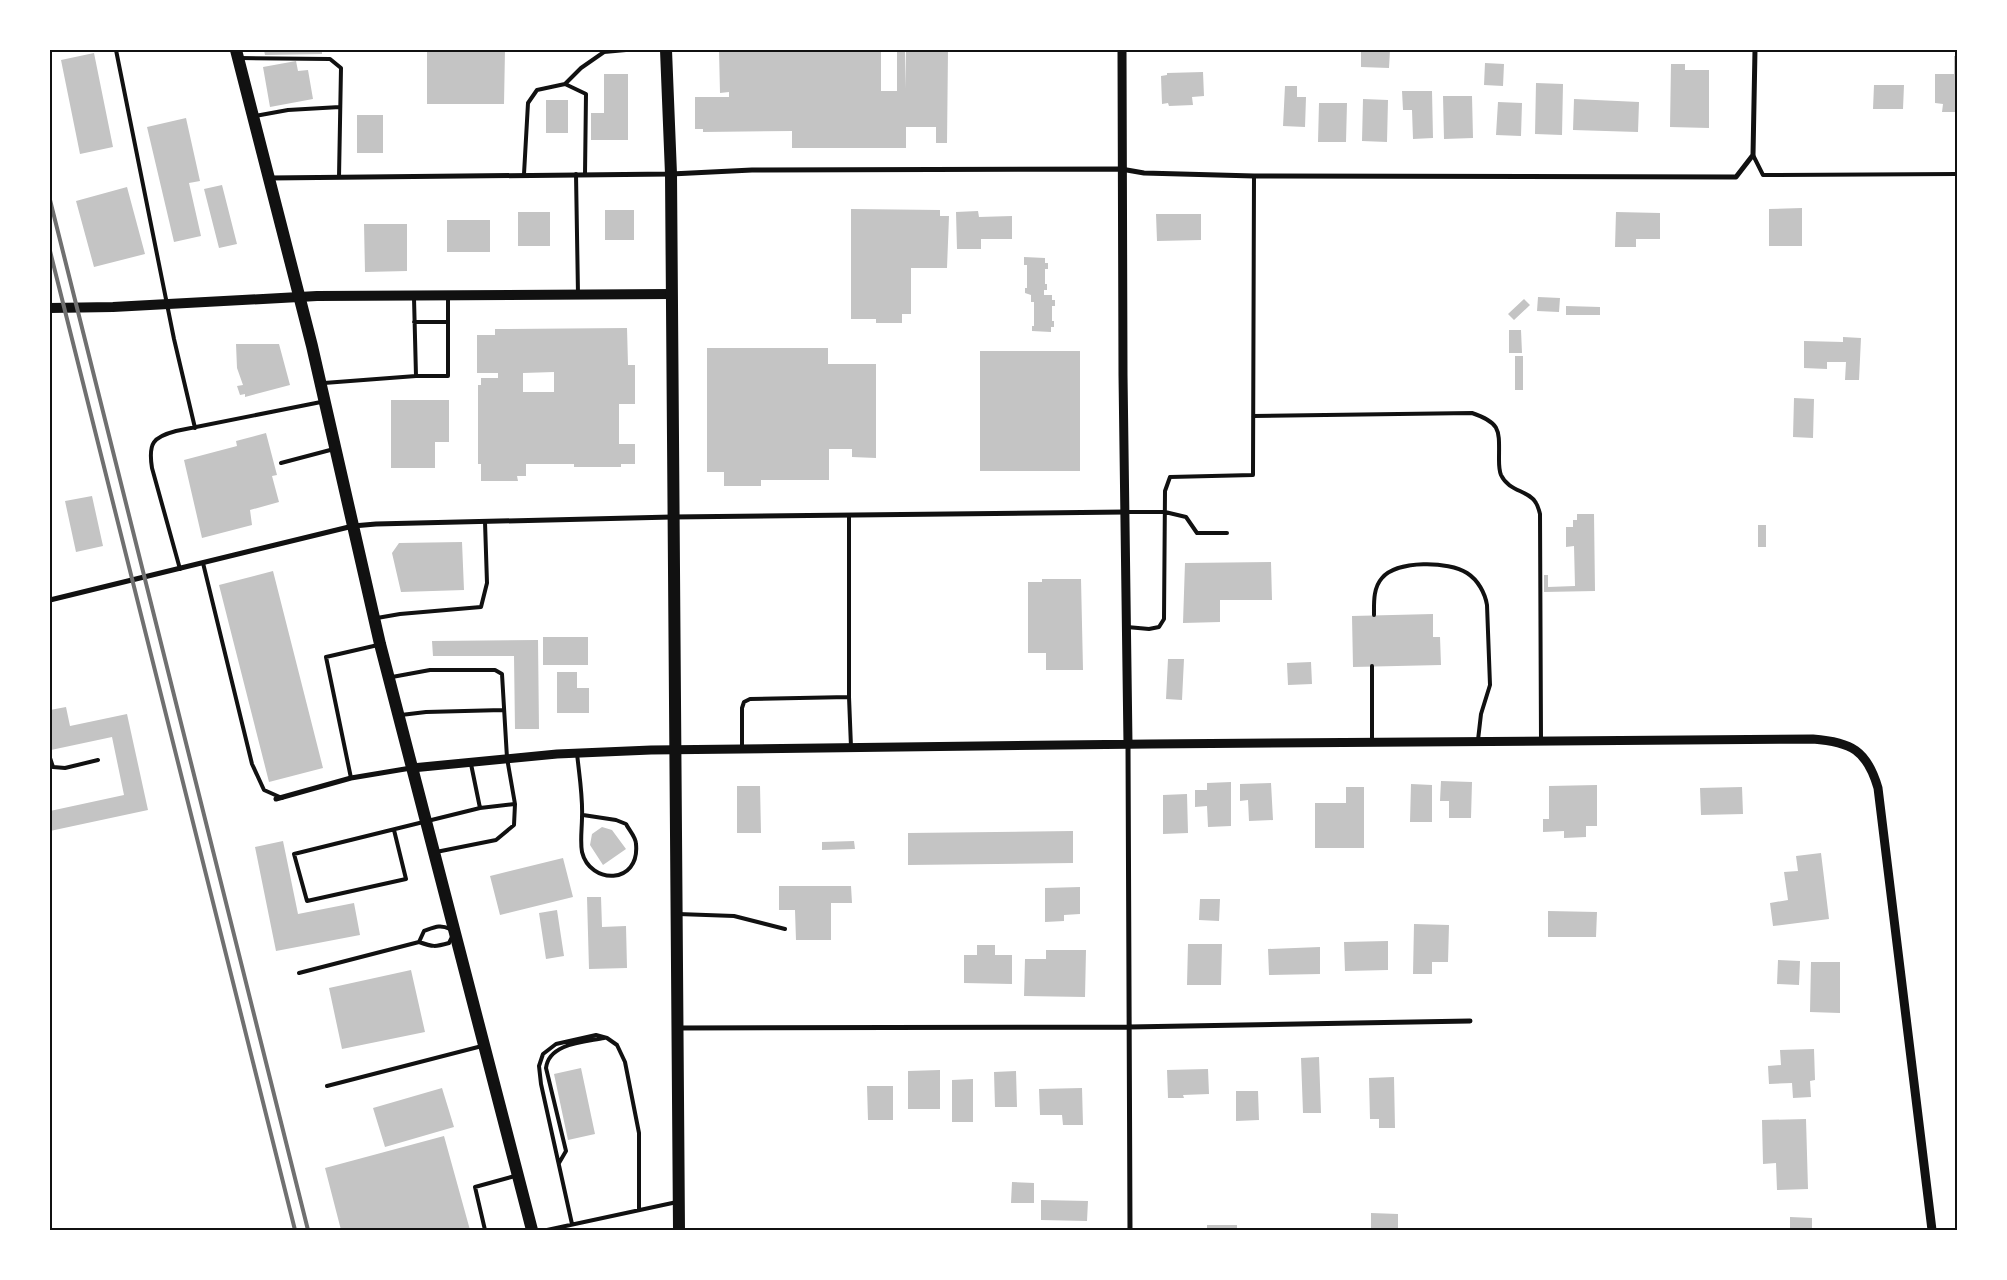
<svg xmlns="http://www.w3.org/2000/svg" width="2007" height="1280" font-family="'Fira Sans Condensed',sans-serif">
	<rect width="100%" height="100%" fill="#fff"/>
	<path fill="#c4c4c4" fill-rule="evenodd" d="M264 50H322V54L265 55Z
		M427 50H505L504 104H427Z
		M719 50H881V91H897V50H905V89L906 50H948L947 143H936V127H906V148H792V131L703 132V129H695V97H729V92L720 93Z
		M1324 50H1345V52H1324Z
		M1361 50H1390L1389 68 1361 67Z
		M94 53 113 147 80 154 61 60Z
		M1954 56H1957V112H1942L1943 104 1935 103V74H1954Z
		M296 61 298 71 308 70 313 99 270 107 263 67Z
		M1485 63 1504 64 1503 86 1484 85Z
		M1671 64H1685V70H1709V128L1670 127Z
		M1203 72 1204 96 1192 97 1193 105 1169 106 1168 103 1162 104 1161 76 1167 75V73Z
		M604 74H628V140H591V113H604Z
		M1536 83 1563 84 1562 135 1535 134Z
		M1874 85H1904L1903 109H1873Z
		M1285 86H1297V97H1306L1305 127 1283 126Z
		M1402 91H1432L1433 138 1413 139 1412 110H1403Z
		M1443 96H1472L1473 138 1444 139Z
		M1363 99 1388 100 1387 142 1362 141Z
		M1574 99 1639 102 1638 132 1573 130Z
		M546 100H568V133H546Z
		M1498 102 1522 103 1521 136 1496 135Z
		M1319 103H1347L1346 142H1318Z
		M357 115H383V153H357Z
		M186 118 200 181 189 183 201 236 174 242 147 127Z
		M222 185 237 244 219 248 204 189Z
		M127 187 145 254 94 267 76 201Z
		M1802 208V246H1769V209Z
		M851 209 940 210V216H949L947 268H911V314H902V323H876V319H851Z
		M605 210H634V240H605Z
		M978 211 979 217 1012 216V239H981V249H957L956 212Z
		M518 212H550V246H518Z
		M1616 212 1660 213V239H1636V247H1615Z
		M1156 214H1201V240L1157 241Z
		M447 220H490V252H447Z
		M364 224H407V271L365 272Z
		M1024 257 1045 258V263H1048V269H1045V284H1047V290H1044V295H1052V300H1055V306H1052V321H1054V327H1051V332L1032 331V326H1034V302H1031V295L1025 293V288H1027V265H1024Z
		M1538 297 1560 298 1559 312 1537 311Z
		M1524 299 1530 305 1514 320 1508 314Z
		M1566 306 1600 307V315H1566Z
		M627 328 628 365H635V404H619V444H635V464H621V467H574V464H526V476H517L518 481H481V464H478V385H481V378H498V373H477V335H495V329ZM554 372V392H523V373Z
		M1509 330H1521L1522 353H1509Z
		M1843 337 1861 338 1859 380H1845L1846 362H1827V369L1804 368V341L1843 342Z
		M236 344H279L290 385 245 397V394L240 395 237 386 243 385 237 368Z
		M707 348H828V364H876V458L852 457V449H829V480H761V486H724V472H707Z
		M980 351H1080V471H980Z
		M1515 356H1523V390H1515Z
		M1794 398 1814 399 1813 438 1793 437Z
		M391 400H449V442H435V468H391Z
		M266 433 277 475 272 476 279 502 250 510 252 525 202 538 184 460 237 446 236 441Z
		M92 496 103 546 76 552 65 501Z
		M1577 514H1594L1595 591 1544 592V575H1548V587L1575 586 1574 546 1566 547V527H1573V520H1577Z
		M1758 525H1766V547H1758Z
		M462 542 464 590 401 592 392 553 399 543Z
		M1271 562 1272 600H1220V622L1183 623 1185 563Z
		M273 571 323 768 269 782 219 585Z
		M1042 579H1081L1083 670H1046V653H1028V582H1042Z
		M1433 614V637H1440L1441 665 1353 667 1352 616Z
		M543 637H588V665H543Z
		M538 640 539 729H515L514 656H433L432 641Z
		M1168 659H1184L1182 700 1166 699Z
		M1311 662 1312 684 1288 685 1287 663Z
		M557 672H577V688H589V713H557Z
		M66 707 70 726 127 714 148 810 50 831V811L124 795 112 737 51 750 50 710Z
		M1441 781 1472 782 1471 818H1449V801H1440Z
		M1231 782V826L1208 827 1207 806 1195 807V790H1207V783Z
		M1271 783 1273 820 1249 821 1248 800 1240 801V784Z
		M1411 784 1432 785V822H1410Z
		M1597 785V826H1586V837L1564 838V831L1543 832V819H1549V786Z
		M737 786H760L761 833H737Z
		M1346 787H1364V848H1315V803H1346Z
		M1742 787 1743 814 1701 815 1700 788Z
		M1187 794 1188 833 1163 834V795Z
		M602 827 612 830 626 849 603 865 590 845 592 834Z
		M1073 831V863L908 865V833Z
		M283 841 298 914 354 903 360 935 276 951 255 847Z
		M854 841 855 849 822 850V842Z
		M1821 853 1829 919 1773 926 1770 903 1788 900 1784 872 1798 871 1796 856Z
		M563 858 573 897 500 915 490 876Z
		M779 886H851L852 903H831V940H796L795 910H779Z
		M1080 887V914L1064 915V921L1045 922V888Z
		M587 897H601L602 927 626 926 627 968 589 969Z
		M1200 899H1220L1219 921 1199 920Z
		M557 910 564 956 546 959 539 913Z
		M1548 911 1597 912 1596 937H1548Z
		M1414 924 1449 925 1448 962H1432V974H1413Z
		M1388 941V970L1345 971 1344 942Z
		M1188 944H1222L1221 985H1187Z
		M977 945H995V955H1012V984L964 983V955H977Z
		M1320 947V974L1269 975 1268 949Z
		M1046 950H1086L1085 997 1024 996 1025 959H1046Z
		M1778 960 1800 961 1799 985 1777 984Z
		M1811 962H1840V1013L1810 1012Z
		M411 970 425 1032 342 1049 329 988Z
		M1814 1049 1815 1080 1810 1081 1811 1097 1793 1098 1792 1083 1769 1084 1768 1066 1781 1065 1780 1050Z
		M1319 1057 1321 1113H1303L1301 1058Z
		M581 1068 595 1134 568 1140 554 1074Z
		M1208 1069 1209 1094 1183 1095 1184 1098H1168L1167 1070Z
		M940 1070V1109H908V1071Z
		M1016 1071 1017 1107H995L994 1072Z
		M1394 1077 1395 1128H1379V1119H1370L1369 1078Z
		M973 1079V1122H952V1080Z
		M867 1086H893V1120H868Z
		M442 1088 454 1127 385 1147 373 1108Z
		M1082 1088 1083 1125H1063L1062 1115H1040L1039 1089Z
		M1236 1091H1258L1259 1120 1236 1121Z
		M1806 1119 1808 1189 1777 1190 1776 1163 1763 1164 1762 1120Z
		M444 1136 470 1230H341L325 1168Z
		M1012 1182 1034 1183V1203H1011Z
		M1041 1200 1088 1201 1087 1221 1041 1220Z
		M1371 1213 1398 1214V1230H1371Z
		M1790 1217 1812 1218V1230H1790Z
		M1207 1225H1237V1230H1207Z"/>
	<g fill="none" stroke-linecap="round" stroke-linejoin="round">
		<path stroke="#111" stroke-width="4" d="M116 50 174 339 195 428
			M240 58 330 59 341 68 339 177
			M565 84 581 68 604 52 626 50
			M255 116 288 110 340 107
			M1753 155 1763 175 1957 174
			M524 174 528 103 537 90 565 84 586 94 585 174
			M576 174 578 294
			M414 322H448
			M416 376H448V295
			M324 383 416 376 414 298
			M1253 416 1472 413C1502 423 1499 431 1499 460 1499 465 1499 470 1501 475 1509 492 1529 490 1536 503 1538 506 1539 510 1540 514L1541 740
			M281 463 334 449
			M1125 512H1165L1186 517 1197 533H1227
			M849 515V697
			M203 563 252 764 264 790 282 798
			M180 569 152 468C148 443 153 437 176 431L321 402
			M1374 615C1374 603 1373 588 1382 578 1397 560 1449 561 1467 573 1478 580 1485 593 1487 605L1490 685 1481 714 1478 740
			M377 618 400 614 481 607 487 583 485 522
			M1127 627 1149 629 1159 627 1164 619 1165 491 1170 477 1253 475 1254 176
			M392 677 430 670H495L502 674 507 758 515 804 514 825 496 840 436 852
			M401 715 426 712 503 710
			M1372 742V666
			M742 747V708L744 702 750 699 849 697 851 747
			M577 753C579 774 583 796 582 817 582 828 580 841 582 852 590 885 640 885 636 844 636 837 629 830 626 824L616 820 583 815
			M50 758 53 767 65 768 98 760
			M471 764 480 808 515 804
			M351 778 326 657 378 645
			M394 830 406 879 307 901 294 854 480 808
			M678 914 734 916 785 929
			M419 942 424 931C435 927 440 924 450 929
			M299 973 419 942C433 947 435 947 449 943L452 937
			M327 1086 482 1046
			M559 1163 566 1151 546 1068C549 1043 585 1042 604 1038
			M572 1224 541 1084 539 1066 543 1054 556 1044 596 1035 607 1038 617 1045 625 1062 639 1133V1209
			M485 1230 475 1187 515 1176
			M547 1230 677 1202"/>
		<path stroke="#111" stroke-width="5" d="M270 178 671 174 752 170 1121 169 1144 173 1254 176 1736 177 1753 155 1755 50
			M50 600 353 526 376 524 672 517 1125 512
			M1128 744 1130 1230
			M276 799 351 778 411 768
			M678 1028 1129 1027 1470 1021"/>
		<path stroke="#111" stroke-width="9" d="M1122 50 1123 375 1128 744
			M412 768 557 754 651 750 1150 744 1813 739C1851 742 1867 750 1878 788L1932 1230"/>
		<path stroke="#111" stroke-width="10" d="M50 308 113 307 317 296 672 294"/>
		<path stroke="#111" stroke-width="12" d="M236 50 312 346 380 644 532 1230
			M666 50 671 174 679 1230"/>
		<path stroke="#707070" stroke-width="4" d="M50 200 308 1230
			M50 251 295 1230"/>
	</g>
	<rect width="2007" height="1280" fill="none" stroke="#ffffff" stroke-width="102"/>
	<rect x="51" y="51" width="1905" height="1178" fill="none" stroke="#111" stroke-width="2"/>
</svg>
